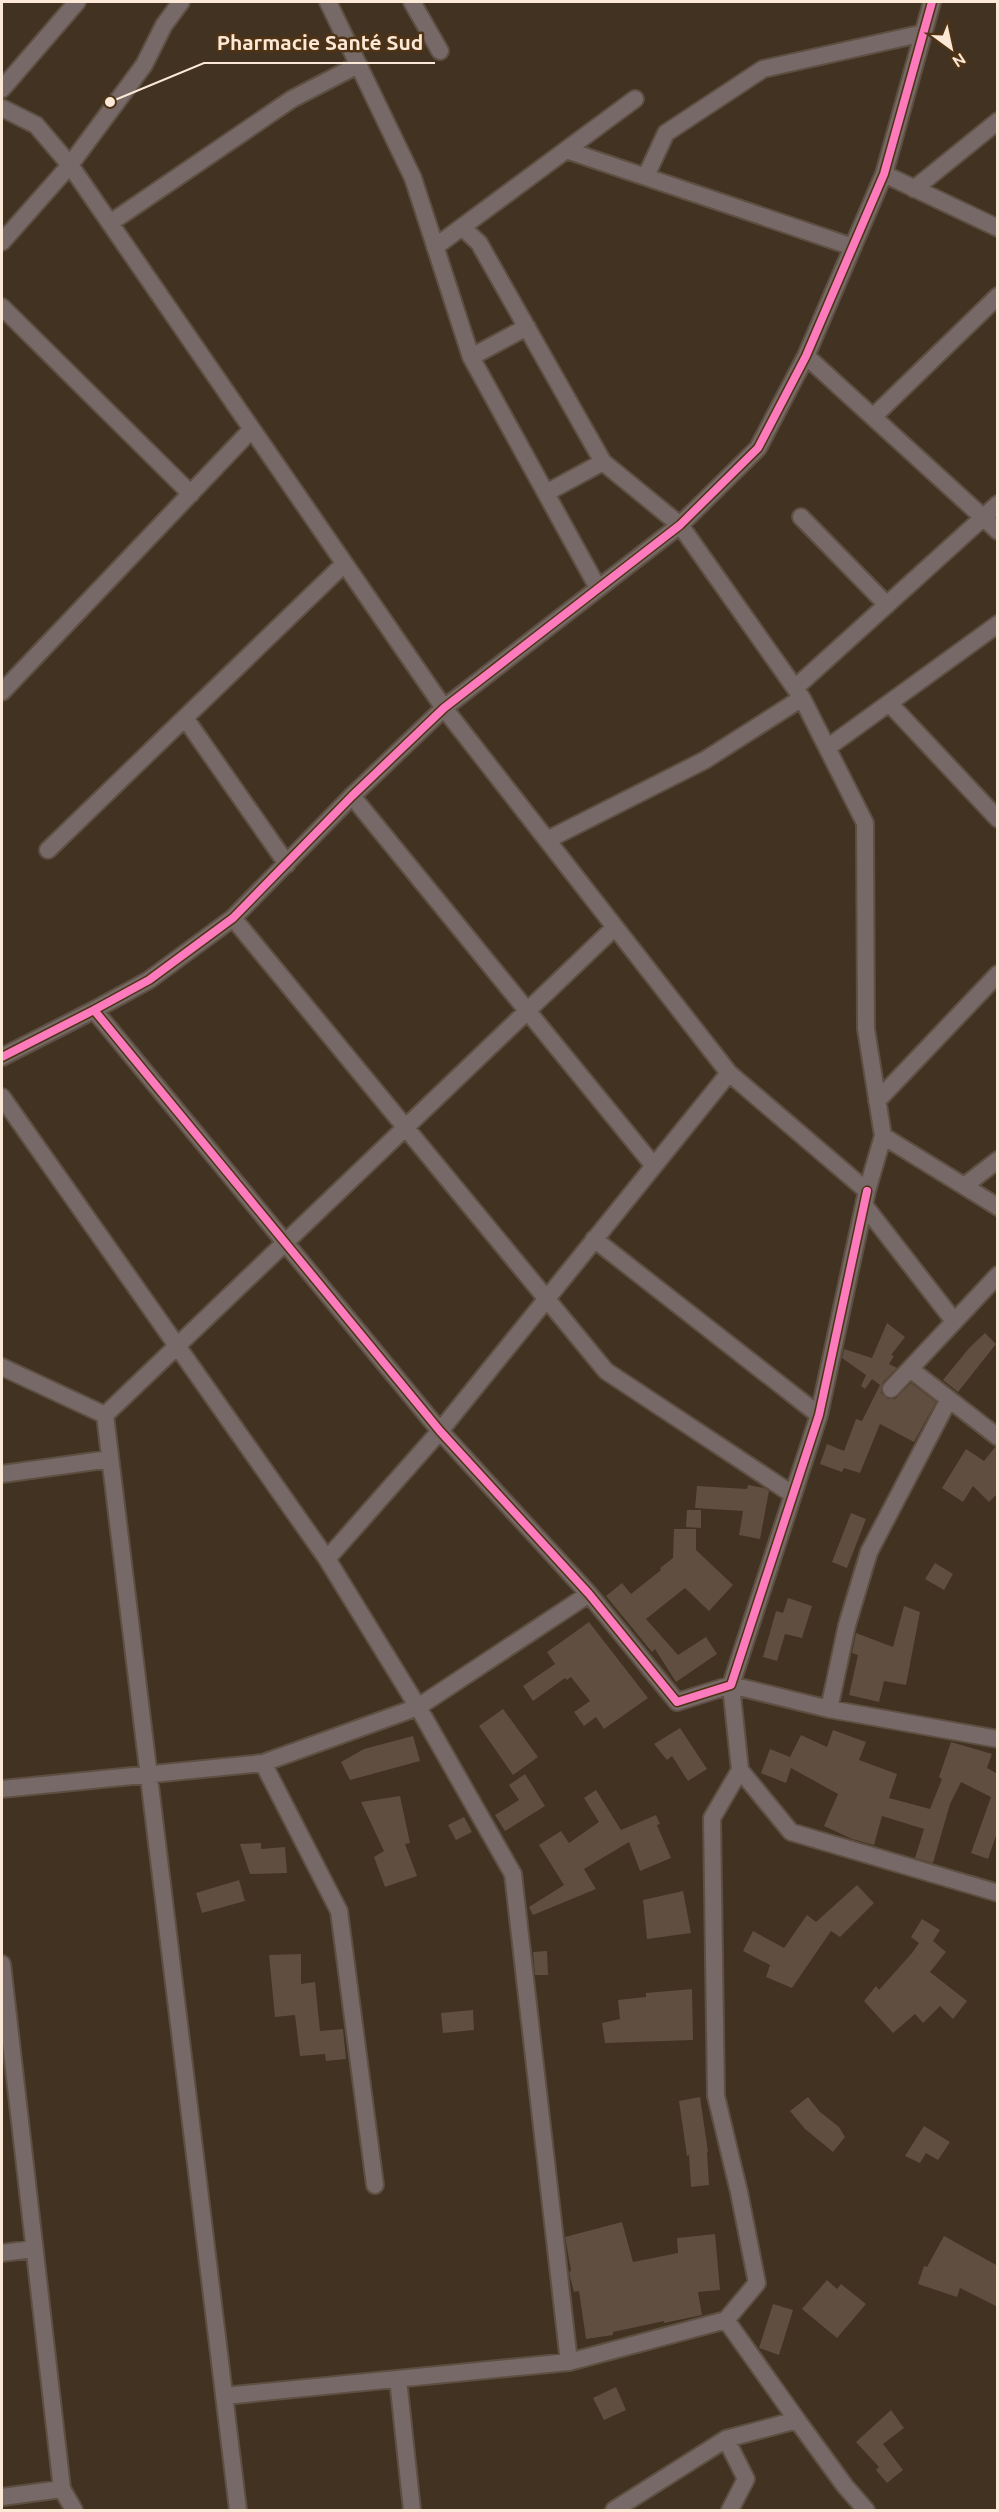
<svg xmlns="http://www.w3.org/2000/svg" width="999" height="2512" font-family="Ubuntu,sans-serif">
	<rect width="100%" height="100%" fill="#423222"/>
	<path fill="#604e41" d="M887 1323 905 1337 891 1355 894 1356 889 1364 897 1368 883 1382 881 1393 888 1399H895L911 1383 936 1402 914 1442 880 1424 860 1473 844 1468 842 1472 820 1464 827 1444 844 1451 856 1419 862 1421 880 1385 872 1379 865 1389 861 1386 866 1375 842 1358 844 1349 872 1358Z
		M985 1333 996 1344 958 1392 943 1380 970 1347Z
		M995 1447H998V1493L989 1502 973 1486 963 1502 942 1488 966 1449 984 1461Z
		M748 1485 764 1488 769 1491 760 1539 739 1535 743 1511 695 1508 697 1486 747 1489Z
		M687 1510H701V1528L686 1527Z
		M851 1513 866 1519 847 1568 832 1562Z
		M674 1529H696V1550L733 1585 709 1611 685 1588 646 1619 678 1655 706 1637 717 1654 676 1682 655 1649 652 1652 606 1596 622 1583 631 1594 661 1570 660 1568 673 1558Z
		M935 1563 953 1574 944 1590 925 1579Z
		M788 1598 812 1606 802 1638 785 1634 777 1661 763 1657 776 1611 783 1613Z
		M904 1606 920 1612 906 1685 884 1681 879 1702 849 1695 858 1655 852 1653 856 1633 893 1647Z
		M589 1622 648 1698 604 1729 596 1717 584 1726 574 1712 590 1701 571 1677 567 1680 565 1678 533 1701 523 1686 555 1664 547 1652Z
		M503 1709 538 1757 513 1775 479 1726Z
		M680 1728 707 1769 688 1781 672 1756 667 1760 654 1744Z
		M833 1730 866 1742 859 1760 897 1774 889 1798 930 1809 942 1779 939 1777 951 1742 992 1754 987 1768 998 1774V1830L988 1859 971 1853 991 1797 961 1782 950 1804 933 1863 915 1858 924 1829 882 1816 874 1845 852 1839 824 1826 838 1794 791 1768 786 1783 761 1773 770 1749 790 1757 801 1735 827 1747Z
		M413 1736 420 1761 350 1780 341 1762 364 1749Z
		M525 1774 545 1806 505 1831 495 1815 519 1800 509 1785Z
		M596 1790 621 1830 656 1815 660 1824 657 1825 671 1858 640 1871 629 1842 584 1869 596 1889 533 1915 529 1907 564 1885 539 1845 561 1831 569 1843 599 1822 584 1798Z
		M400 1796 410 1843 405 1844 417 1876 385 1887 374 1857 384 1851 361 1802Z
		M464 1817 472 1832 456 1840 448 1825Z
		M261 1843V1849L285 1847 287 1873 250 1874 240 1844Z
		M239 1880 245 1901 202 1913 196 1893Z
		M857 1885 874 1903 840 1937 831 1931 792 1988 766 1977 770 1965 743 1951 753 1931 784 1948 807 1915 816 1922Z
		M683 1891 691 1933 647 1939 643 1900Z
		M922 1919 940 1930 933 1941 946 1952 930 1972 967 2001 953 2019 940 2006 923 2023 915 2014 893 2033 864 2001 876 1986 879 1990 912 1953 919 1943 911 1937Z
		M547 1951 548 1975H535L533 1952Z
		M301 1954V1984L315 1982 320 2031 343 2029 346 2059 326 2061 325 2054 300 2056 295 2015 275 2017 269 1955Z
		M692 1989 693 2040 605 2043 602 2023 620 2019 618 2000 646 1997V1993Z
		M473 2010 474 2030 443 2033 441 2013Z
		M700 2097 708 2152H707L709 2185 691 2187 689 2155 687 2156 679 2101Z
		M808 2097 820 2112 839 2127 845 2137 833 2152 805 2129 790 2111Z
		M924 2126 950 2142 938 2160 926 2153 920 2163 905 2156Z
		M622 2222 633 2262 678 2253 677 2238 715 2234 720 2290 698 2292 702 2315 664 2323V2321L613 2332V2335L586 2339 579 2291 574 2292 569 2273 571 2270 565 2237Z
		M944 2236 998 2266V2307L960 2288 957 2297 918 2284 924 2266 927 2267Z
		M827 2280 837 2289 841 2284 866 2304 837 2338 802 2309Z
		M773 2304 793 2310 779 2355 759 2348Z
		M616 2387 626 2410 604 2420 593 2398Z
		M891 2410 904 2428 883 2444 903 2470 887 2483 876 2470 879 2467 856 2442Z"/>
	<g fill="none" stroke-linecap="round" stroke-linejoin="round">
		<defs>
			<path id="minor" d="M328 2 413 178 471 357 598 588
				M412 2 440 51
				M2 89 77 2
				M2 108 36 125 70 165 444 708 729 1073 867 1191 883 1136
				M566 150 853 247
				M884 174 998 228
				M646 176 666 133 763 69 924 33
				M914 189 998 121
				M110 223 292 99 358 65
				M462 227 479 243 603 462 680 525 802 698 705 760 547 840
				M2 242 70 165 144 65 164 25 181 2
				M435 247 635 99
				M2 307 191 494
				M806 356 998 531
				M471 357 527 327
				M873 417 998 296
				M546 493 603 462
				M801 517 887 605
				M795 688 998 504
				M2 692 252 429
				M802 698 865 823 866 1029 883 1136 998 1207
				M889 703 998 819
				M185 718 287 864
				M827 748 998 624
				M352 796 654 1166
				M48 850 344 564
				M233 918 606 1371 792 1494
				M94 1010 440 1431 589 1594 677 1702 731 1685 819 1415 867 1191
				M2 1057 94 1010 149 980 233 918 352 796 444 708 680 525 758 448 806 356 884 174 932 2
				M2 1097 327 1559 418 1707 513 1874 569 2362
				M877 1101 998 974
				M964 1186 998 1160
				M864 1205 954 1321
				M594 1239 819 1415
				M2 1367 105 1415
				M910 1369 998 1437
				M891 1389 998 1275
				M105 1415 238 2510
				M105 1415 615 927
				M2 1474 110 1459
				M327 1559 440 1431 729 1073
				M829 1709 847 1625 869 1552 949 1399
				M998 1739 829 1709 731 1685 740 1770 791 1832 998 1893
				M263 1763 339 1911 375 2185
				M2 1789 263 1763 418 1707 589 1594
				M2 1964 62 2489 74 2510
				M2 2253 33 2249
				M398 2379 412 2510
				M224 2396 569 2362 726 2320
				M797 2420 845 2486 866 2510
				M726 2439 746 2479 730 2510
				M2 2497 62 2489
				M614 2510 726 2439 797 2420 726 2320 757 2283 739 2192 716 2096 712 1818 740 1770"/>
		</defs>
		<use href="#minor" stroke="#5d4f41" stroke-width="20"/>
		<use href="#minor" stroke="#766967" stroke-width="16"/>
		<defs>
			<path id="cycleway" d="M94 1010 440 1431 589 1594 677 1702 731 1685 819 1415 867 1191
				M2 1057 94 1010 149 980 233 918 352 796 444 708 680 525 758 448 806 356 884 174 932 2"/>
		</defs>
		<use href="#cycleway" stroke="#503314" stroke-width="11"/>
		<use href="#cycleway" stroke="#fd7abc" stroke-width="8"/>
	</g>
	<path fill="none" stroke="#fbe8d7" stroke-width="2" d="M110 102L204 63H435"/>
	<circle fill="#fbe8d7" stroke="#503314" stroke-width="2" cx="110" cy="102" r="6"/>
	<g font-size="21" text-anchor="middle" font-weight="bold" fill="#fbe8d7" stroke="#503314" stroke-width="5" stroke-linejoin="round" paint-order="stroke">
		<text x="320" y="50">Pharmacie Santé Sud</text>
	</g>
	<rect width="999" height="2512" fill="none" stroke="#fbe8d7" stroke-width="6"/>
	<g transform="translate(951 48) rotate(147)" stroke="#503314" stroke-width="4.5" paint-order="stroke">
	<path d="M0-4.5L10 22L0 15L-10 22Z" fill="#fbe8d7"/>
	<text y="-9" font-size="16" font-weight="bold" text-anchor="middle" fill="#fbe8d7">N</text>
	</g>
</svg>
